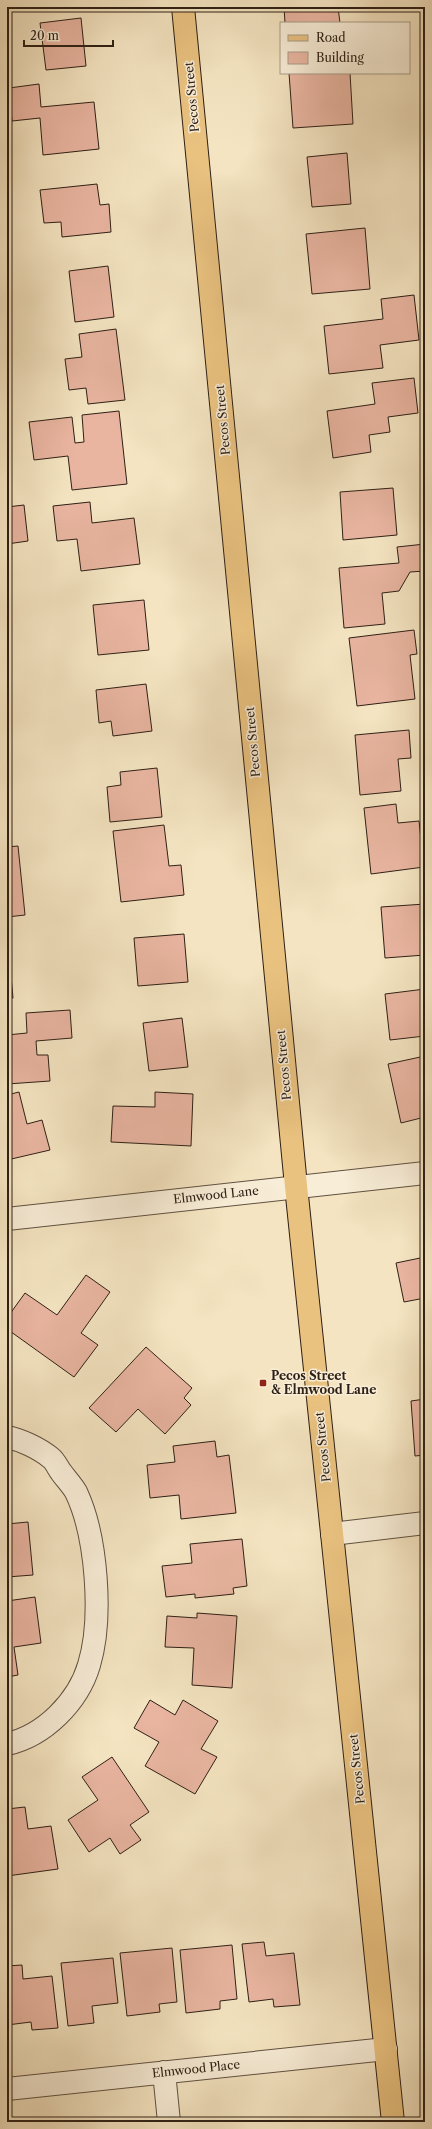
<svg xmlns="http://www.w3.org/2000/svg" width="432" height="2129" font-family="'Libre Caslon Text',serif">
	<rect width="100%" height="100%" fill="#f4e4c1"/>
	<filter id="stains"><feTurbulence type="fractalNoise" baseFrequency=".005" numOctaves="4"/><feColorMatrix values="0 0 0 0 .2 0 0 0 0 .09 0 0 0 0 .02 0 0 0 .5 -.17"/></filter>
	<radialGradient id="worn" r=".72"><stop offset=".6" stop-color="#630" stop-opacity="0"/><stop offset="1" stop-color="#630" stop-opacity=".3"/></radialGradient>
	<path fill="#e9b5a1" stroke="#2e2015" d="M284 7H338L340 23H285Z
		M81 18 86 66 46 70 40 23Z
		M289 73H350L353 124 293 128Z
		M39 84 41 107 94 102 99 149 43 155 40 118 12 121 9 88Z
		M347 153 351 204 312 207 307 157Z
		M97 184 100 205 109 204 111 232 62 237 61 222 44 223 40 190Z
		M365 228 370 289 312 294 306 234Z
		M108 266 114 317 75 322 69 271Z
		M414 295 419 340 380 345 383 368 329 374 324 326 383 319 381 299Z
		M116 329 125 400 88 404 86 388 69 390 65 359 82 357 79 334Z
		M414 378 418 413 388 417 390 432 369 435 371 452 333 458 327 411 375 404 372 383Z
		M119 411 127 484 72 490 68 456 34 460 29 422 72 417 75 443 84 442 82 415Z
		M393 488 397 535 343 540 340 492Z
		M90 502 92 523 134 518 140 564 81 571 77 539 57 541 53 506Z
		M24 505 28 541 7 544V507Z
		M425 544V571L410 572 399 591 382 593 385 624 344 628 339 568 399 563 397 547Z
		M144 600 149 650 98 655 93 605Z
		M414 630 417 654 410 655 415 699 357 706 349 638Z
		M146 684 152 731 113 736 111 721 99 723 96 690Z
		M409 730 411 758 398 759 401 791 360 795 355 735Z
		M157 768 162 817 110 822 107 787 121 785 120 772Z
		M396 804 398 823 419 821 424 867 371 874 364 808Z
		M164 825 169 866 181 865 184 895 121 902 113 831Z
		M18 846 25 915 7 917V847Z
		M425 904V955L385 958 381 907Z
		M7 933 13 998 7 999Z
		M184 934 188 982 138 986 134 938Z
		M425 989V1036L390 1040 385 994Z
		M70 1010 72 1038 36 1041 37 1055H48L50 1081 7 1084V1035L27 1033 26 1013Z
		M182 1018 188 1067 149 1071 143 1023Z
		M425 1056V1117L401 1123 388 1064Z
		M19 1092 27 1124 42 1120 50 1150 7 1160V1095Z
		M155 1092 193 1094 191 1146 111 1142 113 1106 155 1107Z
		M425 1257V1298L404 1302 396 1263Z
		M86 1275 110 1292 81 1333 98 1345 74 1377 7 1329V1318L25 1293 57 1315Z
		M146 1347 192 1388 184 1398 191 1405 165 1434 138 1409 116 1432 89 1408Z
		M425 1399V1455L415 1456 411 1401Z
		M215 1441 217 1457 229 1455 236 1513 181 1519 179 1495 150 1498 147 1465 175 1462 173 1446Z
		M28 1522 33 1575 7 1577V1524Z
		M242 1539 247 1586 233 1588 234 1594 195 1598V1594L166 1597 162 1566 192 1563 190 1544Z
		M35 1597 41 1643 14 1647 18 1675 7 1677V1601Z
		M197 1613 237 1616 232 1688 192 1685 194 1648 165 1647 167 1616 197 1618Z
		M150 1700 175 1715 183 1700 218 1721 201 1749 217 1757 195 1794 145 1766 159 1742 134 1728Z
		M112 1757 149 1812 130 1825 141 1840 120 1854 110 1838 89 1852 68 1820 98 1800 82 1777Z
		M25 1807 28 1829 51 1826 58 1869 7 1876V1809Z
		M264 1942 266 1956 294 1953 300 2005 274 2007 273 1999 249 2002 242 1944Z
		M232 1945 237 1999 220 2001V2009L186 2013 180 1950Z
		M172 1948 177 2002 159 2004 160 2012 127 2016 120 1953Z
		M113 1958 118 2003 92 2006 94 2023 68 2026 61 1963Z
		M22 1965 23 1979 52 1976 58 2028 32 2030 31 2022 7 2025V1966Z"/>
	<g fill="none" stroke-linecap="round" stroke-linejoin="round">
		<defs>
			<path id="minor" d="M7 1219 425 1173
				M7 1437C21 1440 39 1448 51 1458 55 1461 58 1468 61 1472 66 1479 72 1485 76 1492 97 1536 103 1619 89 1665 78 1702 44 1736 7 1744
				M332 1534 425 1523
				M164 2072 169 2122
				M7 2089 386 2049"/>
			<path id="major" d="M183 7 296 1186 393 2122"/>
		</defs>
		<use href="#minor" stroke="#605140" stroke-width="24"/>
		<use href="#major" stroke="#2e2015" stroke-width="24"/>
		<use href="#minor" stroke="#f8edd7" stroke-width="22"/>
		<use href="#major" stroke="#eac280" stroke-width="22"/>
	</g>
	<rect fill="#8f2418" stroke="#f8edd7" stroke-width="1.5" x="259" y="1379" width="8" height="8" rx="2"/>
	<g text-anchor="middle" stroke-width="3" stroke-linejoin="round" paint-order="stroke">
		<g font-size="12" fill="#2e2015" stroke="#f8edd7">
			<text transform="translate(192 97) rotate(-95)" y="4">Pecos Street</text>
			<text transform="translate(223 420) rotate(-95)" y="4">Pecos Street</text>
			<text transform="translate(253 742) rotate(-95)" y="4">Pecos Street</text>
			<text transform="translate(284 1065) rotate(-95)" y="4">Pecos Street</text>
			<text transform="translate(216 1195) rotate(-6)" y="4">Elmwood Lane</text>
			<text transform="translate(323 1447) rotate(-96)" y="4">Pecos Street</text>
			<text transform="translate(357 1769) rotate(-96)" y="4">Pecos Street</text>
			<text transform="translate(196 2069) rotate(-6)" y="4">Elmwood Place</text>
		</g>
		<g font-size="12" font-weight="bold" fill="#2e2015" stroke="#f8edd7" text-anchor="start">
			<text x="271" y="1380">Pecos Street<tspan x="271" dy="14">&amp; Elmwood Lane</tspan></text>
		</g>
	</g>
	<rect width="432" height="2129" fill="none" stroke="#f4e4c1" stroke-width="24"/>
	<rect x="8" y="8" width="416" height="2113" fill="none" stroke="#2e2015" stroke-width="2"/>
	<rect x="12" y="12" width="408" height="2105" fill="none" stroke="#2e2015"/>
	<rect x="280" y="22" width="130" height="52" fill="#f8edd7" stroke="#a79b89"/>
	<rect x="288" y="35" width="20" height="6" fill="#eac280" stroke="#a79b89"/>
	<text x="316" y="42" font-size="12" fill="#2e2015">Road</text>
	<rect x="288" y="52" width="20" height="12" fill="#e9b5a1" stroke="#a79b89"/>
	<text x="316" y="62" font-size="12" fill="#2e2015">Building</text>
	<path d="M24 40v6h89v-6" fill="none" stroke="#2e2015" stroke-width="2"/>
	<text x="30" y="40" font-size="12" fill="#2e2015" stroke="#f8edd7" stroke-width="3" paint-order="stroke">20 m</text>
	<rect width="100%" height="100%" filter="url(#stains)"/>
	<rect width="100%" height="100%" fill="url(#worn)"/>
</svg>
